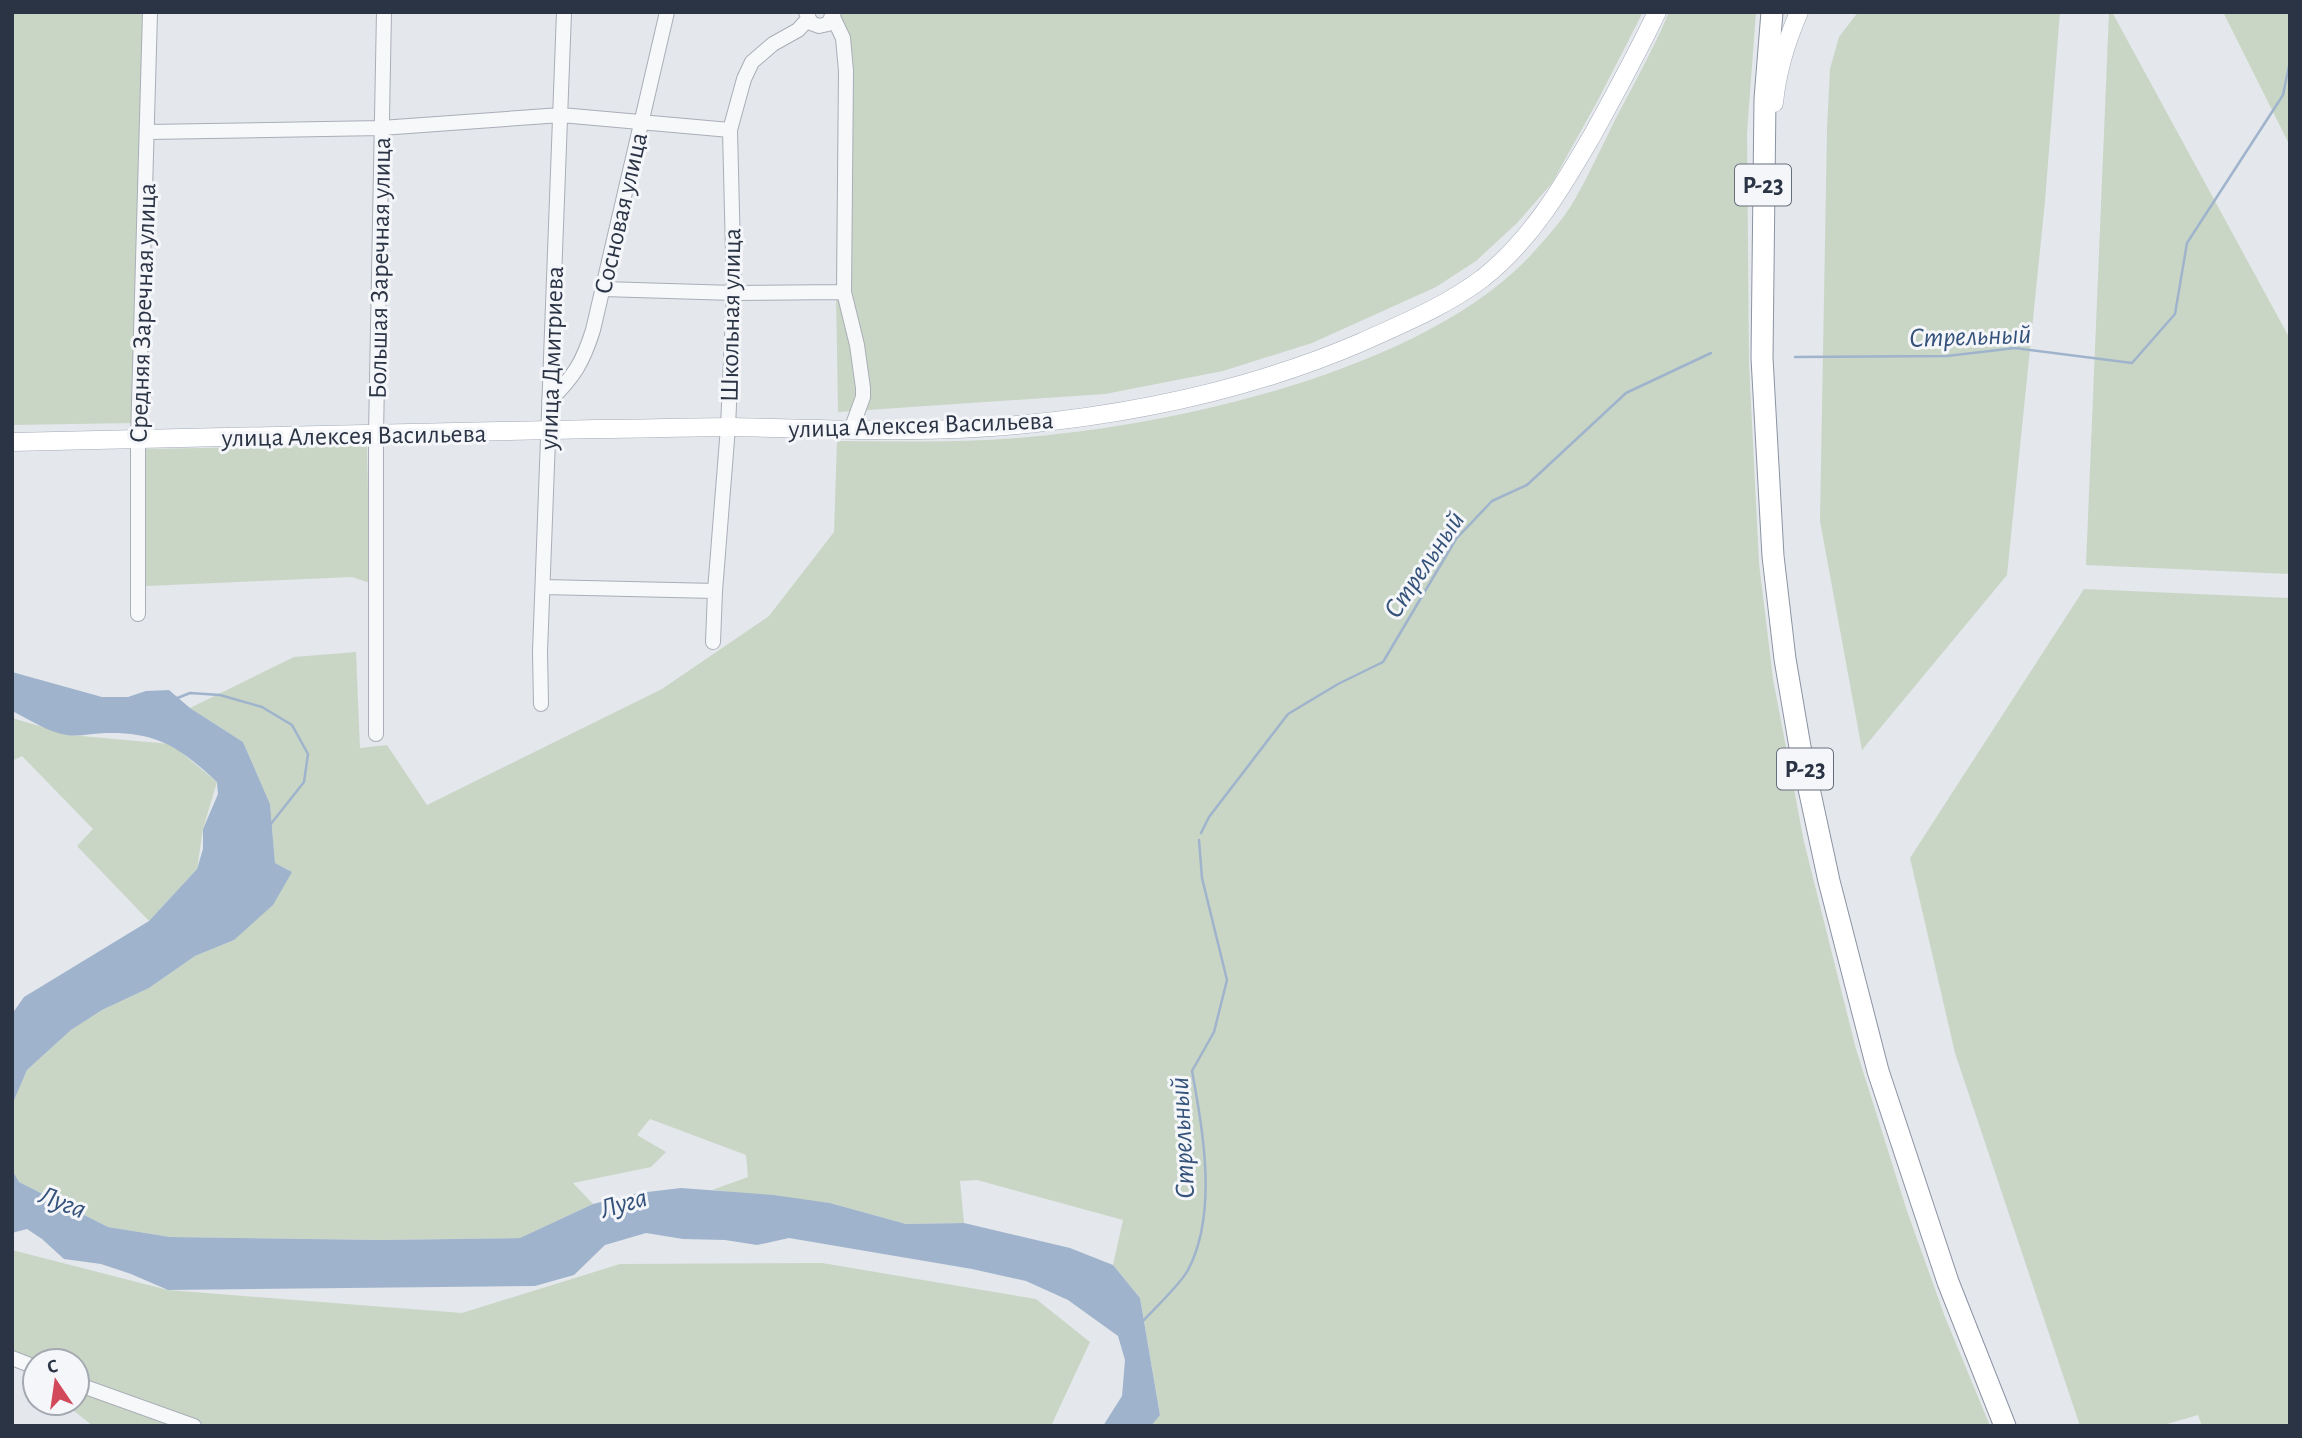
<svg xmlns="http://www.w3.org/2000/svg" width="2302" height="1438" font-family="'Alegreya Sans',sans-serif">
	<rect width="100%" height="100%" fill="#e4e7ec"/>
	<path fill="#c9d6c5" d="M12 12H146L135 423 12 425Z
		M839 12H1643L1598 100 1552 183 1517 223 1476 261 1436 287 1312 343 1223 371 1105 394 838 412 836 291Z
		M1669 12H1756L1747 133 1749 364 1759 563 1773 679 1804 842 1856 1049 1907 1211 1945 1317 1990 1426H1151L1160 1414 1140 1298 1113 1265 1123 1220 977 1180 960 1181 964 1223 906 1224 830 1203 712 1190 748 1177 746 1155 650 1119 637 1135 666 1152 651 1167 573 1183 593 1204 520 1238 380 1240 170 1237 108 1227 19 1182 12 1170V1105L27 1070 71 1030 102 1010 149 988 195 956 234 940 292 872 275 863 270 804 243 742 190 708 294 657 356 652 360 748 387 745 427 805 662 689 769 616 834 532 837 441C897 441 957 443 1017 438 1172 426 1421 372 1531 255 1544 240 1560 223 1571 206 1588 177 1602 146 1617 116 1635 82 1654 48 1669 12Z
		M1858 12H2060L2045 201 2007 575 1862 750 1820 521 1827 129 1830 69 1839 37Z
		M2109 12H2112L2290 339V574L2086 565Z
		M2223 12H2290V146Z
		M367 445 370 583 352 577 146 586V449Z
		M2084 589 2290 598V1426H2202L2198 1415 2160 1426H2080L1955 1053 1910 858Z
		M12 718 70 735 171 744 217 782 203 829 197 869 149 921 77 846 93 829 22 756 12 761Z
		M12 1250 168 1290 462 1313 620 1264 822 1263 1036 1299 1090 1342 1051 1426H93L64 1403H77V1361H35V1380L12 1363Z"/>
	<path fill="#9fb4cc" d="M12 672 102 697H128L146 691 169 690 190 708 243 742 270 804 275 863 292 872 273 905 234 940 195 956 149 988 102 1010 71 1030 27 1070 12 1105V1014L24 997 149 921 197 869 203 849V829L218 794 217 782C180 748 159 732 106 733 93 733 80 737 67 735 47 732 31 720 12 711Z
		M12 1170 19 1182 108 1227 170 1237 380 1240 520 1238 593 1204 639 1193 681 1188 773 1195 830 1203 906 1224 964 1223 1070 1248 1113 1265 1140 1298 1160 1415 1151 1426H1103L1122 1396 1125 1360 1118 1336 1068 1300 1026 1281 972 1269 789 1238 757 1245 725 1240 683 1239 646 1233 605 1245 574 1275 535 1286 168 1290 131 1274 101 1264 64 1259 42 1239 27 1229 12 1233Z"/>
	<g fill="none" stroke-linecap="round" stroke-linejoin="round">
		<path stroke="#9fb4cc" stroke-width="2.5" d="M1795 357 1947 356 2015 348 2132 363 2175 314 2187 243 2283 95 2290 61
			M175 699 190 693 220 695 262 707 292 725 308 754 304 782 270 825
			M1201 833 1209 817 1288 714 1338 684 1383 662 1456 539 1492 501 1527 485 1626 393 1711 353
			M1141 1323C1154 1309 1180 1285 1188 1270 1218 1213 1203 1131 1192 1071L1214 1032 1227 980 1202 878 1199 840"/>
		<defs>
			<path id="minor" d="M806 12 811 23 819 26 828 24 834 12
				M833 17 843 38 846 71 844 292 857 345 863 388V397L851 430
				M148 132 381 128 561 115 730 130
				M603 289 734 293 844 292
				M549 401C574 377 583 362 593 330L667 12
				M543 587 715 591
				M138 614V440L150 12
				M713 642 715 591 728 427 734 293 730 130 744 79 752 62 773 44 798 30 808 19
				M541 704 540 652 564 12
				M376 734V434L384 12
				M12 1358 35 1367
				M77 1384 194 1426"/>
			<path id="major" d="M1774 103C1777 71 1786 42 1799 12
				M12 442C207 438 402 432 597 429 643 429 688 427 734 427 828 429 923 434 1017 425 1135 414 1253 389 1362 342 1404 323 1446 306 1483 278 1532 239 1562 187 1593 134 1615 94 1637 54 1657 12"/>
			<path id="highway" d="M1772 12 1765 99 1762 358 1773 556 1785 659 1800 747 1829 881 1878 1071 1948 1282 2005 1426"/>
		</defs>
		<use href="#minor" stroke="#a9aeb7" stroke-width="16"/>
		<use href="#major" stroke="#a3abb8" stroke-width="19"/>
		<use href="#highway" stroke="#8b94a3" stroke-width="23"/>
		<use href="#minor" stroke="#f7f8fa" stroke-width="14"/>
		<use href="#major" stroke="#fff" stroke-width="18"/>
		<use href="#highway" stroke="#fff" stroke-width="21"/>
	</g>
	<g text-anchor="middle" stroke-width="6" stroke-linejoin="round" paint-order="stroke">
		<g fill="#f4f6f9" stroke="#676e7b" stroke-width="2">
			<rect x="1735" y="164.5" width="56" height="41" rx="5"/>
			<rect x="1777" y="748.5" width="56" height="41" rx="5"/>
		</g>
		<g font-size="24" font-weight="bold" fill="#2b3445">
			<text x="1763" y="193">Р-23</text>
			<text x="1805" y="777">Р-23</text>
		</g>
		<g font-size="26" fill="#2b3445" stroke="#f4f6f9">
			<text transform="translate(620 213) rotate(-77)" y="9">Сосновая улица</text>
			<text transform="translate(379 268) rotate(-89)" y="9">Большая Заречная улица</text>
			<text transform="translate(142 313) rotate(-88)" y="9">Средняя Заречная улица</text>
			<text transform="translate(730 315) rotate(-89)" y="9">Школьная улица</text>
			<text transform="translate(551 358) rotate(-88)" y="9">улица Дмитриева</text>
			<text transform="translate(921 424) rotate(-2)" y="9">улица Алексея Васильева</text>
			<text transform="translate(354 435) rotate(-1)" y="9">улица Алексея Васильева</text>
		</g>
		<g font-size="28" font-style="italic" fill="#34527a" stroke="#f4f6f9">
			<text transform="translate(1970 335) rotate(-2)" y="10">Стрельный</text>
			<text transform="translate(1423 564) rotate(-56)" y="10">Стрельный</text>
			<text transform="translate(1181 1138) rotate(-93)" y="10">Стрельный</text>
			<text transform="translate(63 1201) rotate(21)" y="10">Луга</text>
			<text transform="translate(623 1202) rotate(-16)" y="10">Луга</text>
		</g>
	</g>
	<rect width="2302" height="1438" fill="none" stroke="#2b3445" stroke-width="28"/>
	<g transform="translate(56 1382) rotate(347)"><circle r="33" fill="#f4f6f9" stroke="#a4a8b1" stroke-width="2"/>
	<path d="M0-5L12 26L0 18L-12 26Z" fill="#d1495b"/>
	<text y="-10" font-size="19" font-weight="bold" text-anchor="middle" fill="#2b3445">С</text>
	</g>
</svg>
